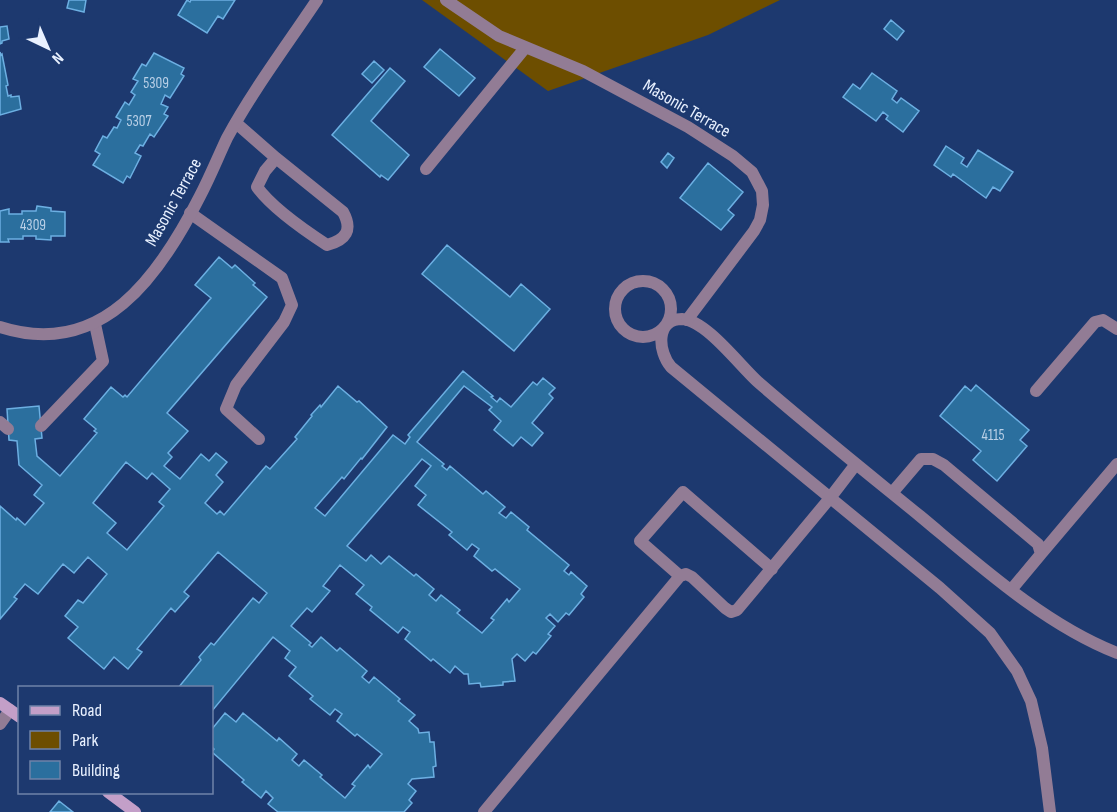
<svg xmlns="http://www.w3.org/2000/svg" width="1117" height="812" font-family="'Sofia Sans Condensed',sans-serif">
	<rect width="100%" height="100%" fill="#1d396f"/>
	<path fill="#6d4e00" d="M422 0H780L708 35 548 91Z"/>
	<path fill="#2b6f9e" stroke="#6cafe2" stroke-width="1.5" fill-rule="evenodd" d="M69 0H86L84 12 67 8Z
		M187 0 190 2 191 0H235L223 19 218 16 207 33 178 15Z
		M891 20 904 31 897 40 884 29Z
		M7 26 9 39 2 41V43L0 44V27Z
		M440 49 475 78 459 96 424 67Z
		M0 52 1 55 2 54 8 85 6 86 8 96 11 95V97L19 96 21 109 0 115Z
		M154 53 184 68 181 74 184 76 170 98 165 95 161 104 168 107 164 114 168 116 154 137 150 134 143 146 140 145 135 153 141 156 130 178 127 176 123 183 93 165 100 154 95 151 103 136 107 138 114 127 117 128 121 120 116 117 125 102 129 105 135 95 131 92 138 81 133 79 142 64 146 66Z
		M374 61 384 70 372 83 362 74Z
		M390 68 405 81 371 121 409 155 388 180 381 175 380 177 332 135Z
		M872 73 897 91 892 99 897 103 901 98 919 111 903 132 886 119 888 116 883 112 876 121 843 97 853 84 860 89Z
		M946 146 964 158 961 163 967 167 978 150 1013 172 1000 191 993 187 986 198 953 174 951 177 934 165Z
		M668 153 674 158 667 168 661 162Z
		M708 163 743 192 728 210 734 215 721 230 680 198Z
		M37 206 51 208V211L65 212V236H51V240L36 239V236H23V239H8L9 242H0V211L9 209V214H22V211H36Z
		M447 245 510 297 521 284 550 309 514 351 422 274Z
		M219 257 232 268 235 265 255 283 253 285 267 297 167 413 188 431 168 453 172 457 164 466 180 479 201 454 209 461 216 453 227 462 216 475 223 482 205 503 217 514 220 511 224 515 266 466 270 469 297 439 295 437 312 416 311 415 320 405 321 407 338 386 357 402 359 401 387 427 362 459 361 458 344 479 342 477 315 508 325 516 393 435 405 444 410 437 408 435 463 371 493 396 491 397 497 402 500 398 511 407 533 382 537 385 543 378 555 388 549 394 553 398 532 423 543 433 532 446 521 437 513 446 494 430 501 421 489 410 492 407 464 386 417 442 444 464 442 466 447 470 450 466 483 494 486 491 505 507 499 513 506 518 511 512 529 527 527 530 569 565 564 571 569 575 571 572 587 586 581 594 584 597 569 615 566 613 558 622 550 614 546 618 555 626 548 634 551 636 536 654 533 652 525 661 517 654 512 659 515 681 503 682V685L481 687 480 683 469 684 468 674H464L455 666 450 673 433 659 431 661 405 639 410 632 403 627 398 633 370 610 372 607 356 594 364 585 340 565 323 586 330 591 312 612 307 608 291 626 311 643 309 645 312 647 321 637 337 651 340 648 367 671 362 677 369 683 374 677 400 699 398 701 415 715 409 721 418 729 419 733 429 732 430 742H434L436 766 433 767 434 777 412 779 408 784 416 791 409 800 412 803 404 812H278L268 804 273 798 266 791 261 798 242 782 244 780 212 752 214 749 212 747V729L225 713 236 722 243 713 277 741 279 738 297 754 292 760 299 766 304 760 322 775 320 777 345 798 355 786 352 784 368 765 370 768 382 754 357 734 355 736 337 721 342 714 335 709 330 715 310 699 313 696 289 676 296 667 285 658 290 651 273 637 212 711V688H178L201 660 199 657 211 643 214 645 253 598 259 603 267 593 218 552 184 592 189 596 175 612 171 608 137 649 142 652 128 669 114 657 104 669 68 638 78 627 65 616 78 600 83 603 107 574 88 557 74 573 63 564 38 594 25 584 14 597 17 599 0 619V506L16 520 17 518 25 525 44 503 34 495 42 485 19 465 17 441 9 440 7 409 39 406 42 438 35 439 37 456 60 476 97 433 94 431 96 429 84 419 111 387 123 397 125 395 127 397 211 298 195 285ZM422 459 431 466 415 486 426 495 418 505 452 532 449 535 467 550 472 544 479 549 474 556 492 571 495 569 520 589 509 602 507 599 491 618 494 620 482 633 457 613 460 610 441 595 436 601 429 595 434 589 416 574 414 576 389 556 381 564 371 555 366 561 347 546ZM126 462 147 479 152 473 170 489 159 502 164 506 127 550 107 533 116 523 93 503Z
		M976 385 1029 430 1020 440 1027 446 997 481 973 460 981 451 940 416 965 386 971 391Z
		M59 801 73 812H50Z"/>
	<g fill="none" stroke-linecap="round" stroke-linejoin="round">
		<path stroke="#927c95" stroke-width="12" d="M236 123 276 158 343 212C353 230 346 240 327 245 304 230 272 208 257 187L265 171 276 158
			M426 169 525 48
			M190 213 282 278 292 305 284 322 236 385 226 409 259 439
			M615 309a28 28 0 1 1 56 0a28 28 0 1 1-56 0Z
			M1036 391 1095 322 1103 320 1117 329
			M0 422 8 429
			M41 426 103 361 95 324
			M892 493 921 459H933L944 465 1038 544 1041 554 1011 590
			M1041 554 1117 464
			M680 576 640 541 683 492 772 569
			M484 812 680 576 686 574 692 577 725 608 731 612 737 610 830 498 856 464
			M1050 812 1042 748 1031 701 1017 671 990 633 940 588 671 367C658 352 655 319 682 319 706 320 740 366 758 382 811 428 866 472 920 516 979 565 1045 625 1117 653"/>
		<path stroke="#927c95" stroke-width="12" d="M446 0 499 36 583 71 688 127 733 156 752 172 762 191 763 205 760 220 754 231 687 320
			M0 327C102 360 160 275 200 196 210 177 218 157 227 138 253 90 287 45 317 0
			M0 724 10 710"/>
		<path stroke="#c39fc8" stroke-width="12" d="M0 703 20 717
			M108 792 135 812"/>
	</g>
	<g text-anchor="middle" stroke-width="4.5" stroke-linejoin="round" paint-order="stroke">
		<g font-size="15" fill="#bad0e7">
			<text x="156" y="88">5309</text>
			<text x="139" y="126">5307</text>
			<text x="33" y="230">4309</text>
			<text x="993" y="440">4115</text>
		</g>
		<g font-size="18" fill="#e9f1ff" stroke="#1d396f">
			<text transform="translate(687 108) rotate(30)" y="6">Masonic Terrace</text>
			<text transform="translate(173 202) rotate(-61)" y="6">Masonic Terrace</text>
		</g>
	</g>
	<rect x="18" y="686" width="195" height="108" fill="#1d396f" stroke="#6f83a9" stroke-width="1.5"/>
	<rect x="30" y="706" width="30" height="9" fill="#c39fc8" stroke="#6f83a9" stroke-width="1.5"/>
	<text x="72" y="716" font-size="18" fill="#e9f1ff">Road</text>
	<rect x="30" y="731" width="30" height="18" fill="#6d4e00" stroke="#6f83a9" stroke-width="1.5"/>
	<text x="72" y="746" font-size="18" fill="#e9f1ff">Park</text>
	<rect x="30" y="761" width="30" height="18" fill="#2b6f9e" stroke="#6f83a9" stroke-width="1.5"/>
	<text x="72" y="776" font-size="18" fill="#e9f1ff">Building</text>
	<g transform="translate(48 48) rotate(136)" stroke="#1d396f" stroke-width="4.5" paint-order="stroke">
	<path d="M0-4.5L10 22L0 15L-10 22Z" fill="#e9f1ff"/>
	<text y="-9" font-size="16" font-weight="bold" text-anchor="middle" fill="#e9f1ff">N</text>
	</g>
</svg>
